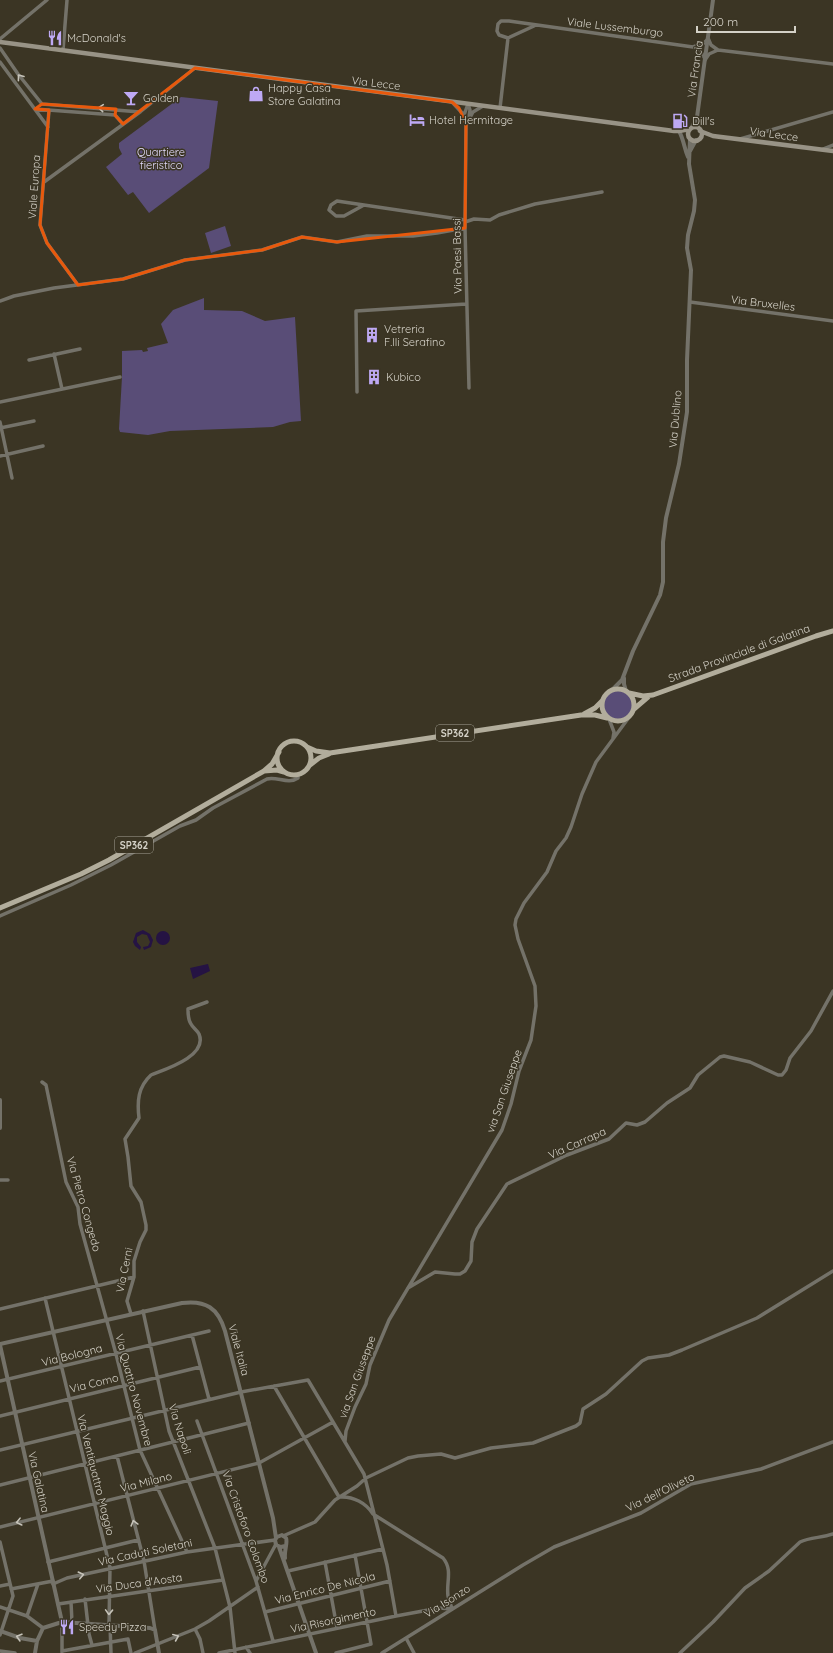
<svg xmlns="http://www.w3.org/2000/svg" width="833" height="1653" font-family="Quicksand,sans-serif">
	<rect width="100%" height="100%" fill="#3b3524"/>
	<path fill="#594d77" d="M181 97 218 101 209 168 149 213 133 192 128 195 106 167 122 154 119 148V143Z
		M225 226 231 246 211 253 205 233Z
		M204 298V310L242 311 265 321 295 317 301 421 290 422 273 427 170 431 148 435 120 432 119 429 122 377V351L142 350 143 352 148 351 147 348 168 343 161 324 173 310Z
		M604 705a14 14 0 1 1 28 0a14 14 0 1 1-28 0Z"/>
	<path fill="#251343" d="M143 930 150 934 153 940 151 947 144 950 143 947 148 946 150 942 147 935 142 934 137 937V942L141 947 140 950 135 946 133 942 136 933Z
		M156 938a7 7 0 1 1 14 0a7 7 0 1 1-14 0Z
		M208 964 210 971 193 979 190 968Z"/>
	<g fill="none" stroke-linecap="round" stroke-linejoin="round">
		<path stroke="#747269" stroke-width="3.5" d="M534 26 508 38 499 35 497 31 498 24 501 21H509L693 47 700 50 705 59
			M708 38 711 45 718 50 833 64
			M0 39 47 0
			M693 47 704 43 708 39
			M0 48 18 74 42 104
			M63 50 67 0
			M705 60 709 54 718 50
			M0 62 48 127
			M452 102 464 115 466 124 465 228 469 388
			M42 104 140 112
			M468 104 470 110 469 117
			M500 108 508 38
			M35 109 115 115 123 124
			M49 110 40 225 47 243 78 285
			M464 115 468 104
			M467 123 473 112 483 106
			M740 139 833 112
			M823 149 833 145
			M44 182 140 112 195 68
			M364 205 344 216H336L329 210 331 205 337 201 465 220
			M465 222 474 219 490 220 499 215 535 204 602 192
			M0 301 14 296 54 288 123 279 185 260 262 250 302 237 337 242 367 236H413L437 233 465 228
			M690 302 833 321
			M54 354 62 389
			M29 360 80 349
			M357 392 356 311 466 304
			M0 402 120 377
			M0 422 12 478
			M0 428 34 421
			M0 456 43 446
			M609 719 614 732 613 738
			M0 916 71 885 111 865 180 826 196 820 213 808 267 779C277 776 288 785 298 778V775
			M42 1082 46 1085 66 1182 78 1207 80 1224 116 1354 140 1450 187 1552
			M0 1180H8
			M408 1288 435 1272 455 1274H460L465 1271 471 1261 472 1242 477 1229 507 1184 567 1155 609 1139 626 1123 637 1125 645 1122 667 1103 690 1088 698 1075 720 1057 724 1056 750 1062 778 1075H782L786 1070 790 1058 811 1031 833 991
			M45 1298 110 1568 109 1624
			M0 1309 134 1277
			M143 1311 169 1431 215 1548 230 1607 235 1653
			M131 1314 127 1301 134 1277V1261L140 1242 146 1230V1225L141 1202 131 1186 128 1157 125 1139 139 1118C137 1101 138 1087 151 1075 166 1069 208 1056 199 1034 197 1030 193 1028 191 1024 188 1020 188 1014 188 1009L207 1002
			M192 1335 209 1399
			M0 1381 209 1331
			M274 1386 339 1497
			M0 1416 200 1367
			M197 1421 256 1581 273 1641
			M345 1441 346 1431 355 1407 366 1384 370 1365 389 1320 502 1130 511 1104 519 1071 531 1040 536 1006 535 986 518 939 515 925 516 919 524 903 547 872 556 851 566 838 571 827 582 794 596 762 630 716
			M0 1450 241 1392 308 1380 364 1474 387 1565 396 1616
			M117 1456 144 1561 155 1630
			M0 1485 249 1423
			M0 1527 259 1463 333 1422
			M283 1536 315 1522 335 1500 357 1486 366 1478 408 1458 418 1456 441 1454 455 1458 491 1448 533 1443 576 1426 580 1423 583 1409 606 1394 642 1361 648 1358 669 1355 682 1350 757 1318 833 1271
			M0 1542 13 1596 0 1635
			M48 1562 138 1540
			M325 1562 337 1628
			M288 1571 383 1549
			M256 1581 276 1544
			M53 1584 67 1578 187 1552 275 1540
			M0 1586 10 1584
			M11 1589 53 1581
			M85 1599 89 1634 92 1645
			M71 1602 72 1622
			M58 1604 223 1580
			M0 1607 27 1616 43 1628
			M265 1612 390 1581
			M27 1616 38 1584
			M62 1622V1652
			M110 1624 111 1653
			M195 1629 200 1639 203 1653
			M406 1638 414 1653
			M246 1647 250 1653
			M0 1651 15 1653
			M62 1651 128 1639 131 1653
			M135 1653 195 1629 209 1621 258 1587
			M219 1653 396 1616 439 1608 452 1609C451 1605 449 1600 448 1596 446 1582 453 1570 443 1558L373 1514C366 1503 353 1496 340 1497
			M336 1653 371 1644 355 1555
			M382 1653 523 1565 554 1547 641 1513 691 1484 761 1469 833 1442
			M680 1653 713 1622 745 1588 769 1571 800 1542C810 1537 822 1538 833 1534"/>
		<path stroke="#747269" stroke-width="4" d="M697 118 699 129
			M692 127 697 117 713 0
			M679 131C684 140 684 148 688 157
			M690 151 696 140
			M624 678V684L626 691
			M613 689 622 680 633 651 660 595 663 582V542L666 518 679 464 687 412V360L691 270 687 248 688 235 694 211 695 200 689 164 690 139
			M0 1100V1128
			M0 1344 182 1303C206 1300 218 1308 225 1331L273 1518 276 1538
			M0 1345 62 1622
			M285 1546 281 1547 276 1545 275 1540 277 1537 282 1535 286 1538C288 1543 284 1550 285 1558
			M279 1547 316 1653
			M0 1631 20 1638 37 1641
			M35 1653 37 1641 43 1628 62 1622 150 1628 155 1630 159 1653"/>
		<path stroke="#989386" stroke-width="4.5" d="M0 42 674 131H679L690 129
			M688 134a7 7 0 1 1 14 0a7 7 0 1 1-14 0Z
			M700 131 713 136 833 151"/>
		<path stroke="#b2ad9c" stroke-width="5" d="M602 705a16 16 0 1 1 32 0a16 16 0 1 1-32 0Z
			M629 693 643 696 653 695 816 636 833 631
			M634 709 648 697
			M584 714 595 708 602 701
			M277 758a17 17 0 1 1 34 0a17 17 0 1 1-34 0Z
			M307 747 316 751 330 753 581 715H595L607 718
			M310 765 319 758 329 754
			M264 771 277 770 284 772
			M0 908 81 874 109 860 264 771 272 764 279 752"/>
	</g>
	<defs><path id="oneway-chevron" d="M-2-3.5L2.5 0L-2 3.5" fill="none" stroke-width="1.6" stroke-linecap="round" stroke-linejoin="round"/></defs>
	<g stroke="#c6c3b9">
		<use href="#oneway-chevron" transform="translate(20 77) rotate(-127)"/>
		<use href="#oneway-chevron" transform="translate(101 108) rotate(-175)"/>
		<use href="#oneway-chevron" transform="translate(19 1522) rotate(166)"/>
		<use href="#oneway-chevron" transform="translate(134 1523) rotate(-105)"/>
		<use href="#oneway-chevron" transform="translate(81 1575) rotate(-13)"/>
		<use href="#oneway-chevron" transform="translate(109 1612) rotate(92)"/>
		<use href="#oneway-chevron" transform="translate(19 1637) rotate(-164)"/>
		<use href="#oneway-chevron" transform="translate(176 1637) rotate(-23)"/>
	</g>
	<path fill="none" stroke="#e8590c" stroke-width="3" stroke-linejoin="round" d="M195 68 452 102 459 108 466 124 465 228 337 242 302 237 262 250 185 260 123 279 78 285 47 243 40 225 49 110 35 109 42 104 116 109 115 115 123 124Z"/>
	<defs>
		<symbol id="restaurant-bare" viewBox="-9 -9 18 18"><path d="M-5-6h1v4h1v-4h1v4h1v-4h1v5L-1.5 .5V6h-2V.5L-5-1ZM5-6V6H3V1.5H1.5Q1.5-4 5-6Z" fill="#bea9f4" stroke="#3b3524" stroke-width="2.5" paint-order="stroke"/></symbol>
		<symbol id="shop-bare" viewBox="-9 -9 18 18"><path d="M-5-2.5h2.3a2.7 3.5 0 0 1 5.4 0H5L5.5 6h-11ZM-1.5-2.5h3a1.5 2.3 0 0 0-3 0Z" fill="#bea9f4" stroke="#3b3524" stroke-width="2.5" paint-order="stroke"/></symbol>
		<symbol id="bar-bare" viewBox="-9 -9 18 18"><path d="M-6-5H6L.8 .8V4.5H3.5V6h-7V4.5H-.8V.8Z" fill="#bea9f4" stroke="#3b3524" stroke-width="2.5" paint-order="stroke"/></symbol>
		<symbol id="hotel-bare" viewBox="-9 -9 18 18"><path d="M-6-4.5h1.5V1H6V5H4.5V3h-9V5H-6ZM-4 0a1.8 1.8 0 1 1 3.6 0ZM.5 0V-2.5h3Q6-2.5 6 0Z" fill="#bea9f4" stroke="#3b3524" stroke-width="2.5" paint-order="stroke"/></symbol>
		<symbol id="fuel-bare" viewBox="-9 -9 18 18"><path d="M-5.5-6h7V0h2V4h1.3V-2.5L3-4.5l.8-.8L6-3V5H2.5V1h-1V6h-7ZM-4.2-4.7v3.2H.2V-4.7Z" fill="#bea9f4" stroke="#3b3524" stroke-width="2.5" paint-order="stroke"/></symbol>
		<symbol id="building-bare" viewBox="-9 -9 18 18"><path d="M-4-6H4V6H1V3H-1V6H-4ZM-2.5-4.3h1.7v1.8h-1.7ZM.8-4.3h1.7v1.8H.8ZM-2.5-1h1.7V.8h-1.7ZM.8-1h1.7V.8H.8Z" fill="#bea9f4" stroke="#3b3524" stroke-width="2.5" paint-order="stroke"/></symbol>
	</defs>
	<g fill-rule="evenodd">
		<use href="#restaurant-bare" x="44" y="27" width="22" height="22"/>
		<use href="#shop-bare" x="245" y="83" width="22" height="22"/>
		<use href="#bar-bare" x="120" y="87" width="22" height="22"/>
		<use href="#hotel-bare" x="406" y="109" width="22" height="22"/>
		<use href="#fuel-bare" x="669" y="110" width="22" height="22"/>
		<use href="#building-bare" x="361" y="324" width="22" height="22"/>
		<use href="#building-bare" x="363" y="366" width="22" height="22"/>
		<use href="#restaurant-bare" x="56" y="1616" width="22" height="22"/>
	</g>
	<g text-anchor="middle" stroke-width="3" stroke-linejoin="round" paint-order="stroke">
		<g fill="#3b3524" stroke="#a6a296" stroke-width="1">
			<rect x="436" y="725" width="38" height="16" rx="3"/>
			<rect x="115" y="837" width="38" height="16" rx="3"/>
		</g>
		<g font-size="10" font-weight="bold" fill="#d4d1c7">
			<text x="455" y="737">SP362</text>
			<text x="134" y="849">SP362</text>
		</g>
		<g font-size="11" fill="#d4d1c7" stroke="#3b3524">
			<text transform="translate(615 27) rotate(7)" y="4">Viale Lussemburgo</text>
			<text transform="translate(695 69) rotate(-82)" y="4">Via Francia</text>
			<text transform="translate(376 83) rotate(7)" y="4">Via Lecce</text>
			<text transform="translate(774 134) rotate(8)" y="4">Via Lecce</text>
			<text transform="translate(34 187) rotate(-86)" y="4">Viale Europa</text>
			<text transform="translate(457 256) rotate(-91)" y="4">Via Paesi Bassi</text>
			<text transform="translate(763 303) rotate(7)" y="4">Via Bruxelles</text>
			<text transform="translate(675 419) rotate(-85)" y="4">Via Dublino</text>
			<text transform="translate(739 653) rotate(-20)" y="4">Strada Provinciale di Galatina</text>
			<text transform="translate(504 1091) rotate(-71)" y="4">via San Giuseppe</text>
			<text transform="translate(577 1143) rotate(-24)" y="4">Via Carrapa</text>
			<text transform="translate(84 1204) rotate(74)" y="4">Via Pietro Congedo</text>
			<text transform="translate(124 1270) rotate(-78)" y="4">Via Cerni</text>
			<text transform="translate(239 1350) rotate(75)" y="4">Viale Italia</text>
			<text transform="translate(72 1355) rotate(-14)" y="4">Via Bologna</text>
			<text transform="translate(357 1377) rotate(-70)" y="4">via San Giuseppe</text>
			<text transform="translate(94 1383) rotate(-14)" y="4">Via Como</text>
			<text transform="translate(134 1390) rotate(75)" y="4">Via Quattro Novembre</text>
			<text transform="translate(180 1429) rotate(72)" y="4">Via Napoli</text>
			<text transform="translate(96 1475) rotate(76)" y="4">Via Ventiquattro Maggio</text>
			<text transform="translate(39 1482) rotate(77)" y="4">Via Galatina</text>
			<text transform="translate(146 1482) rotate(-14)" y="4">Via Milano</text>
			<text transform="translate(660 1492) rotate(-26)" y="4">Via dell'Oliveto</text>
			<text transform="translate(246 1527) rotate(70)" y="4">Via Cristoforo Colombo</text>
			<text transform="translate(145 1552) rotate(-12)" y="4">Via Caduti Soletani</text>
			<text transform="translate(139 1583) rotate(-8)" y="4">Via Duca d'Aosta</text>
			<text transform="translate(325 1588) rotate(-14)" y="4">Via Enrico De Nicola</text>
			<text transform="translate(447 1601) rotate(-32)" y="4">Via Isonzo</text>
			<text transform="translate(333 1620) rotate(-12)" y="4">Via Risorgimento</text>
		</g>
		<g font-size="11" fill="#d4d1c7" stroke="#3b3524" text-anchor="start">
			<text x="67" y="42">McDonald's</text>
			<text x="268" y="92">Happy Casa<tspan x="268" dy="13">Store Galatina</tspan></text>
			<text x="143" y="102">Golden</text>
			<text x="429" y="124">Hotel Hermitage</text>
			<text x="692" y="125">Dill's</text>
			<text x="384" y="333">Vetreria<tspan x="384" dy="13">F.lli Serafino</tspan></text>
			<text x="386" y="381">Kubico</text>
			<text x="79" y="1631">Speedy Pizza</text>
		</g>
		<g font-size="11" fill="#e3dbfd" stroke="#3b3524">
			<text x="161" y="156">Quartiere<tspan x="161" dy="13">fieristico</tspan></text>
		</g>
	</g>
	<path d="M697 26v6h98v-6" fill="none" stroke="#d4d1c7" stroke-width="2"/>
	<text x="703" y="26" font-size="12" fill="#d4d1c7" stroke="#3b3524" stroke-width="3" paint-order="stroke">200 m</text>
</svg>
